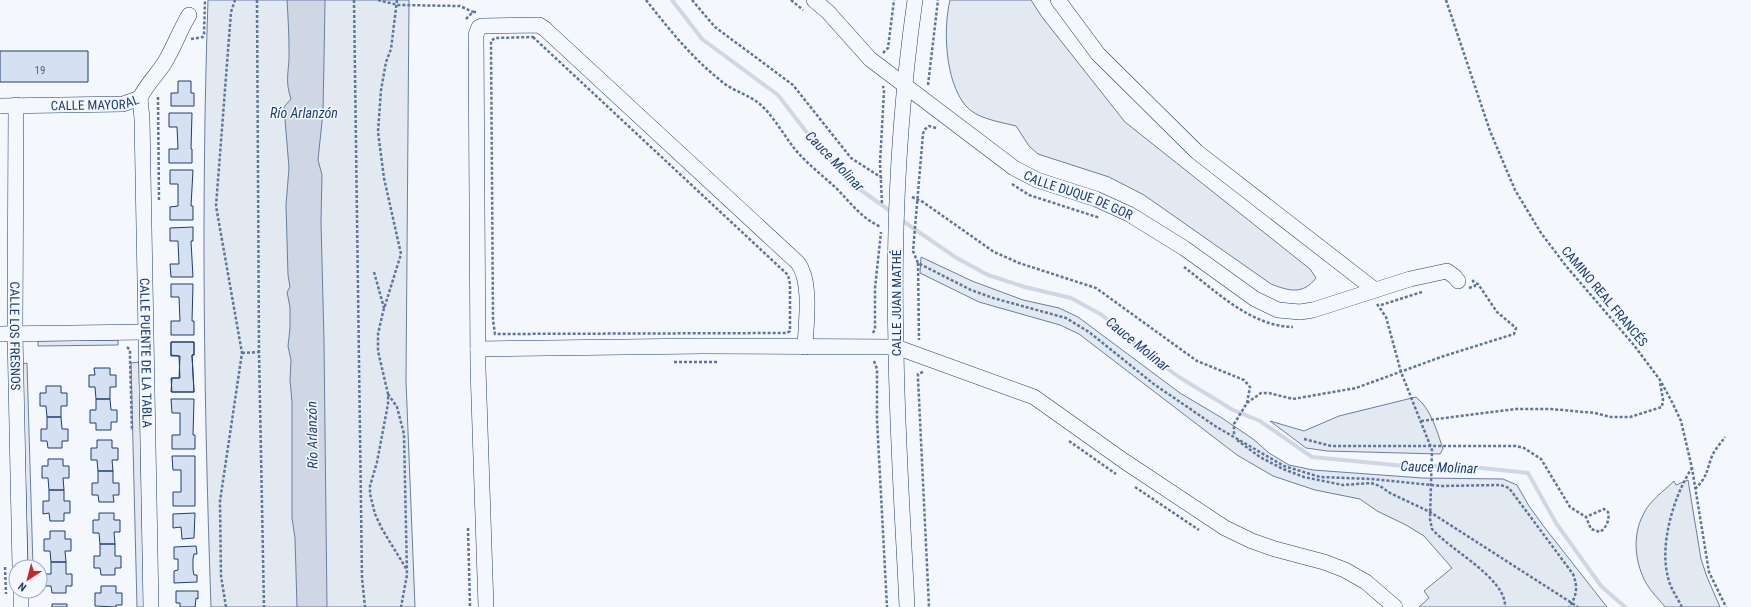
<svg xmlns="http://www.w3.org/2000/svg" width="1751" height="607" font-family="'Roboto Condensed',sans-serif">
	<rect width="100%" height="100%" fill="#f4f7fb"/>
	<path fill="#e3e9f0" stroke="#687fa3" d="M208 0H409L406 381 415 607H211C204 405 201 202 208 0Z
		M950 0H1031L1042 17 1125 122 1310 269 1316 278C1303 295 1289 291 1271 284L1144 195 1109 177 1038 154 1029 146 1016 126C1001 122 976 119 965 105 945 80 943 29 950 0Z
		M921 257 972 281 1023 300 1059 308 1078 317 1180 393 1222 418 1253 439 1269 453 1289 465 1313 470 1422 478 1503 479 1517 485 1529 506 1545 528 1607 607H1419L1429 598 1424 591 1452 568 1424 536 1406 525 1377 511 1360 499 1315 490 1273 476 1237 455 1079 334 1060 325 979 302 920 273Z
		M1416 397C1431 409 1437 431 1443 449L1440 454 1327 451 1306 448 1270 421 1304 431 1339 416Z
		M1688 480 1701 559 1707 577 1720 607H1665C1659 599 1651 592 1646 583 1635 563 1632 536 1643 515 1649 501 1664 491 1674 481L1676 485Z"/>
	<path fill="#e3e8f0" stroke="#687fa3" d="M118 340V345L38 346V341Z
		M139 362 144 607H137L131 363Z
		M27 363 33 567H28L22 364Z"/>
	<path fill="#cfd7e4" stroke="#687fa3" d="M287 0H325V4L323 112 318 160 322 175 321 221 324 341 327 607H297L295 538 292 518V402L290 380 291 360 288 346 290 328V307L287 292 290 287 288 275 286 205 289 168 284 107 291 99C284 79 290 69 289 50 289 34 288 16 287 0Z"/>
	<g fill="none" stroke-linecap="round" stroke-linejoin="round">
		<path stroke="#cfd7e4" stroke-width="4" d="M672 0 702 39 778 95 821 151 858 188 893 213
			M900 219 955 257 988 275 1025 287 1071 298 1102 315 1143 351 1179 377 1233 410 1260 421 1312 457 1405 466H1463L1528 473 1556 523 1601 586 1625 607"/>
	</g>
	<path fill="#d5e0f0" stroke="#1d3f73" d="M0 51H88V82H0Z
		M178 81H191V93H194V106H171V93H178Z
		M169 113H192L191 149H192V163H169V149H178L177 127H169Z
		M170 170H193L191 206H193V220H170V207L178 206V184H170Z
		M193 227V241H191L193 277H171L170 264H179L178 241H170V228Z
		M171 284H193L192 321H194V335H171V321H180L179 297H171Z
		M171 342H194V355H192L194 392H172L171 378H180L179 356 171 355Z
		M171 342H194V355H192L194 392H171L172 378H179L180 356H171Z
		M94 368H110V375H116V387H110V399H96L95 387H89V375H95Z
		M46 386H61V393H67V406H61V417H47L46 406H40V393H46Z
		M96 399H110L111 410H117V422H111V430H96V423H90V410H96Z
		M171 399H194L193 435H195V449H172V435H180V413H172Z
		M47 417H61L62 429H68V441H62V448H48L47 441H41V429H47Z
		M97 440H112V448H118V460H112L113 471H98L97 460H91V448H97Z
		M172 456H195V506H173V492H181V470H173Z
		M48 459H63V466H69V478H63L64 490H49L48 478H42V466H48Z
		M98 471H113V483H119V495H113L114 502H99L98 495H92V483H98Z
		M49 490H64V501H70V513H64V521H50L49 513 43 514V501H49Z
		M99 513H114V520H120V532H114L115 544H100L99 533H93V520H99Z
		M195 513 194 538 182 539 181 527 173 528V514Z
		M50 531H65V539H71V551H65L66 562H51L50 551H44V539H50Z
		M100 544H115V556H121V568H115V575H101L100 568H94V556H100Z
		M196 546 197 554H194L193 559V570L194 575H197V582L174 583V571L178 570V559H174V547Z
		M51 562H66V574H72V586H66V593H52L51 586H45V574H51Z
		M101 586H116V593H122V605H116V607L95 606V593H101Z
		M176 591H198V599L196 598 195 607H180V603H176Z
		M52 604H67V607H52Z"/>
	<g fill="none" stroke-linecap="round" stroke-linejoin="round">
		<defs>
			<g id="minor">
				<path id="s1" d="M814 0 828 12 870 59 1014 168 1037 180 1096 199 1129 214 1184 248 1255 299 1278 310 1300 312 1313 310 1410 279 1447 271 1455 277 1458 281"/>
				<path d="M1058 0 1098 54 1197 152 1375 290"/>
				<path id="s2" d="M140 98 142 119 151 607"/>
				<path id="s3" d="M16 105 15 334 20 567"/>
				<path id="s4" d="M0 106 123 104 140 98C146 85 157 75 165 62 174 47 180 30 189 15"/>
				<path d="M0 334 145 332"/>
				<path d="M478 349 702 346 896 347 1034 397 1124 461 1225 528 1252 541 1275 549 1324 562 1345 570 1366 582 1395 607"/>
				<path d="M21 591V607"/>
				<path d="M486 607 478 368 476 35 479 27 482 26 539 25 545 29 798 263C812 282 806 323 805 347"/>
				<path d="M907 607C903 521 897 434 896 347 893 233 899 113 915 0"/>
			</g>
		</defs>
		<use href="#minor" stroke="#1d3f73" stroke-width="16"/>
		<path stroke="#5e769c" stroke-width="2.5" stroke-dasharray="3 2" stroke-linecap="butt" d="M257 0 259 352 264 607
			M354 0 362 578 365 607
			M378 0 398 5 460 6 473 12
			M397 0 391 49 386 62 381 90 378 132 384 178 401 254 383 312 378 334V351L388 394V404L377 462 370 486V494L375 514 382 529 407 570
			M646 0C669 29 691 57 720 80 733 92 750 94 763 107 775 119 784 135 794 148 806 163 822 175 836 188 851 203 861 218 881 227
			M692 0 715 27 793 85 851 158 882 178
			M791 0 803 10
			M1446 0 1490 131 1515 190 1541 233 1566 266 1633 344 1660 380 1672 402 1681 421 1692 468 1709 572 1726 607
			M466 19 473 12H476
			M533 37 788 275 790 284V331L787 333 495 334 493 320 491 41 495 38Z
			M191 39 203 37 204 35 205 0
			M883 53 888 48 894 0
			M928 85 938 0
			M158 97 159 202
			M936 128 929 126 924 130 923 134 913 251 918 263 971 290 993 298 1066 318 1089 332 1155 385 1186 406 1215 426 1284 466 1320 477 1372 479 1441 486 1501 485 1509 488 1573 574C1578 587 1577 596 1569 607
			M1012 184 1029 195 1100 218
			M912 197 923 202 994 252 1019 263 1096 288 1197 361 1244 380 1250 387 1247 403 1234 424V436
			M882 203 880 163 884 91 883 86
			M918 263 919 340
			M1184 267C1216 291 1250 326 1293 327
			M374 272 384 308
			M1469 288 1475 286 1472 278
			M1377 304 1386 317 1401 372 1432 450 1430 519 1432 529C1449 549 1507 579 1505 607
			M1381 305 1422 292
			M873 333 875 329V288L881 232
			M127 347 130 350V357L132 431
			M242 353 259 352
			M874 361 877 369V420L887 607
			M674 362H719
			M923 372 918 374V378L929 607
			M388 394 397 407 404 434 407 575 401 607
			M1247 403 1261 393H1269L1293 399 1356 388 1441 357 1514 334 1516 328 1497 312 1478 284 1474 283
			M1421 421 1516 409H1551L1595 413 1611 417H1630L1662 407 1663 399 1660 383
			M1304 439 1331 446H1516L1524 448 1541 459 1570 507 1586 517 1591 529 1600 532C1606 528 1610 520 1608 512L1604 509 1586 517
			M1237 440 1260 457 1283 469 1304 477 1343 485 1371 483 1380 486 1390 493 1430 512 1578 607
			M1069 441 1116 474
			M1135 487 1199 530
			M1695 489C1708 476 1706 472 1712 456 1715 449 1721 443 1725 437
			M468 528 470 607
			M5 567 6 594
			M226 607 221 576 220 501 242 353 216 206 231 12 235 0
			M1682 607C1677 597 1670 588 1668 577 1659 545 1674 495 1692 468"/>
		<use href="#minor" stroke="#f4f7fb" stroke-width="15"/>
	</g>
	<g text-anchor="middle" stroke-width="3" stroke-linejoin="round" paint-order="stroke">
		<g font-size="11" fill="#4b6792">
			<text x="40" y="74">19</text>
		</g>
		<g font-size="13" fill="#1d3f73" stroke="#f4f7fb">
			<text dy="5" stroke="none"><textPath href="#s4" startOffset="95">CALLE MAYORAL</textPath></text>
			<text dy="5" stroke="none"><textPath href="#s1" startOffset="332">CALLE DUQUE DE GOR</textPath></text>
			<text transform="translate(1605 296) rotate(50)" y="5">CAMINO REAL FRANCÉS</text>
			<text transform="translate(896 303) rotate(-90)" y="5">CALLE JUAN MATHÉ</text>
			<text dy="5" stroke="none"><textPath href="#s3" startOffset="231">CALLE LOS FRESNOS</textPath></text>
			<text dy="5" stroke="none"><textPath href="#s2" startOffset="255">CALLE PUENTE DE LA TABLA</textPath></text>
		</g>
		<g font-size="14" font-style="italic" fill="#1d3f73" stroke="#f4f7fb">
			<text x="304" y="118">Río Arlanzón</text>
			<text transform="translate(835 161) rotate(46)" y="5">Cauce Molinar</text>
			<text transform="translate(1138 344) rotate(39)" y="5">Cauce Molinar</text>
			<text transform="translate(312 435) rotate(-91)" y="5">Río Arlanzón</text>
			<text transform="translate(1439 467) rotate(2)" y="5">Cauce Molinar</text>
		</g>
	</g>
	<g transform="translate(28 579) rotate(216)"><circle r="19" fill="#f4f7fb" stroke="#9eadc5"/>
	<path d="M0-3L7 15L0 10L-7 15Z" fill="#c62828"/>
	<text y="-6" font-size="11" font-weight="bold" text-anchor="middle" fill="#1d3f73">N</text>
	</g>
</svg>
